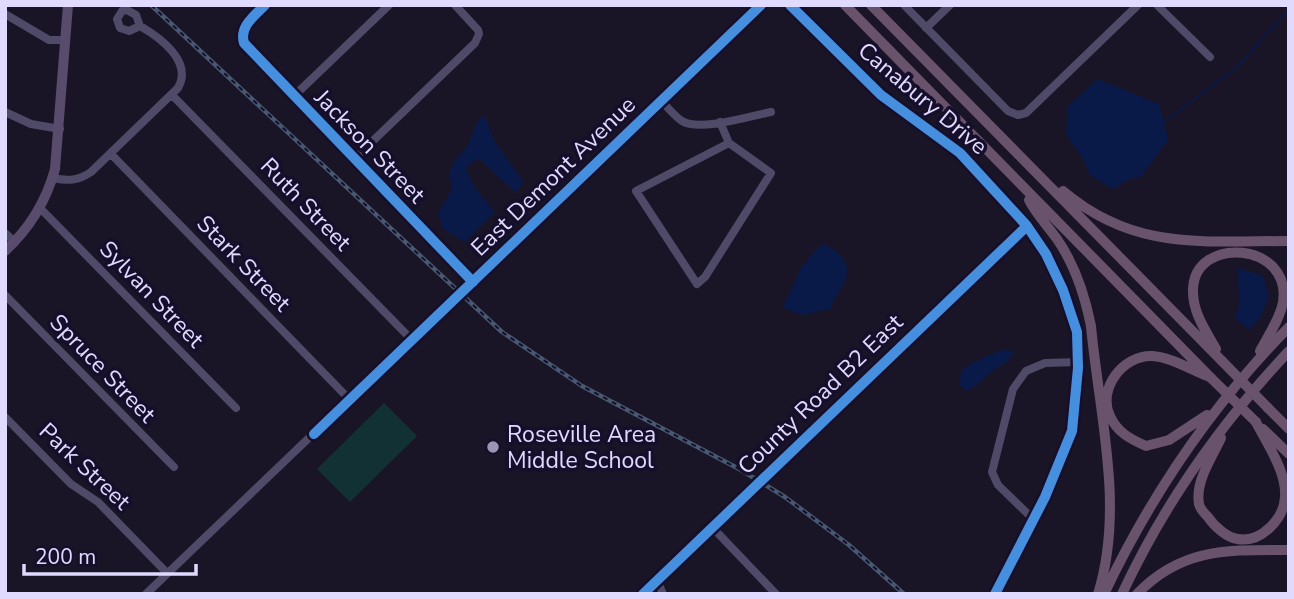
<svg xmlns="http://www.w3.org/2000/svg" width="1294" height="599" font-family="'Nunito Sans',sans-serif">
	<rect width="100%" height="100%" fill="#1a1526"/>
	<path fill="#123134" d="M384 403 417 436 350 502 317 469Z"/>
	<path fill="#091a49" d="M1098 79 1159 104 1168 140 1140 178H1131L1113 189 1090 175 1082 157 1069 139 1066 132 1068 106Z
		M484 115 495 142 524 182 516 193 478 158 466 168 475 188 495 212 465 242 443 229 438 213 452 189 449 172 455 160 468 145 476 124Z
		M821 244C838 248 854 264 844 283 839 292 834 298 831 309 803 312 811 321 783 307L802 266Z
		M1238 268 1263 276 1269 297 1260 318 1249 330 1235 318 1239 305Z
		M1004 350 1015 351C1009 361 1003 364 993 371 981 379 980 386 965 391L959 383C961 366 967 366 981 359 989 355 995 352 1004 350Z"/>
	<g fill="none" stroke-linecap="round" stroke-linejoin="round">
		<path stroke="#091a49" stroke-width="2" d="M1164 122 1238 66 1289 9"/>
		<path stroke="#4e4a67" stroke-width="8" d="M265 5C254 16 239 27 244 43L473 282
			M790 5 881 95 960 153 1027 226 1046 254 1063 290 1077 332 1078 368 1072 431 1045 497 995 594
			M904 5 1008 111 1018 115 1026 113 1138 5
			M1157 5 1210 57
			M127 10 136 15 140 26 129 31 120 28 117 19 122 11Z
			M5 14 49 40H66
			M926 28 950 5
			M172 95 412 340
			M293 97 389 5
			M661 101C668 107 674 116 682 121 700 132 750 116 771 112
			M5 112 31 124 60 129
			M720 122 729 143
			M729 143 771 173 705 277 697 284 636 191Z
			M111 154 350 400
			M354 159 475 43 479 34 478 30 455 5
			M53 178C68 181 78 181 91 172L178 88C193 62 161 38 140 26
			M40 208 236 408
			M5 233 15 242
			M5 295 174 467
			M5 417 71 484 98 502 167 573
			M1033 519 998 485 992 472 1013 389 1026 371 1045 363 1078 362
			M712 527 776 594
			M657 580 663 594
			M146 594 761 5
			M643 594 1027 226"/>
		<path stroke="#584b6b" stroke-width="10" d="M5 251C30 228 46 202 55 169L68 5"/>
		<path stroke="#69526c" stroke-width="10" d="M845 5 1211 378
			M871 5 1222 361
			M1063 191C1134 251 1202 241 1289 241
			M1029 200C1036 214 1048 226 1057 239 1075 265 1085 296 1091 326 1099 414 1125 507 1098 594
			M1216 349C1205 330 1192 311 1193 289 1195 235 1292 242 1283 302 1280 319 1268 336 1260 351
			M1268 408 1289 429
			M1207 415 1169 440 1146 446C1130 439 1117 432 1110 416 1097 389 1123 355 1152 356 1170 357 1190 369 1207 376
			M1263 429 1289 454
			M1221 438C1212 458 1195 481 1199 504 1200 509 1205 514 1208 517 1214 526 1227 538 1238 539 1261 543 1284 519 1285 497 1287 472 1267 444 1256 422
			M1104 594C1151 495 1212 405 1289 327
			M1122 594C1164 504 1221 423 1289 351
			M1137 594C1182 547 1229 550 1289 550"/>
		<defs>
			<path id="rail" d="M151 5 502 332 582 386 741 470 785 497 849 545 904 594"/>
		</defs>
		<use href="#rail" stroke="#475970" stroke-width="4.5"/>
		<use href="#rail" stroke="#160f2c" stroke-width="2" stroke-dasharray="5" stroke-linecap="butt"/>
		<path stroke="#69526c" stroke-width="10" d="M1222 361 1268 408
			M1211 378 1256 422"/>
		<defs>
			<path id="cycleway" d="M265 5C254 16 239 27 244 43L473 282
				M790 5 881 95 960 153 1027 226 1046 254 1063 290 1077 332 1078 368 1072 431 1045 497 995 594
				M314 434 761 5
				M643 594 1027 226"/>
		</defs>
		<use href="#cycleway" stroke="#160f2c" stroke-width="15"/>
		<use href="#cycleway" stroke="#468fdf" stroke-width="10"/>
	</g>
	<circle fill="#9b95b3" stroke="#160f2c" stroke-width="2.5" cx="493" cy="447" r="7"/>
	<g text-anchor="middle" stroke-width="7" stroke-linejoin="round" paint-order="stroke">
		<g font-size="23" fill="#e1daff" stroke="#160f2c">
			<text transform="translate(923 98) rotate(40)" y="8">Canabury Drive</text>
			<text transform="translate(370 146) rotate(46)" y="8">Jackson Street</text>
			<text transform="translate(553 176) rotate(-44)" y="8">East Demont Avenue</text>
			<text transform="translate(306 204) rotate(46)" y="8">Ruth Street</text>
			<text transform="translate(244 263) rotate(46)" y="8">Stark Street</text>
			<text transform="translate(152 294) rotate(46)" y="8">Sylvan Street</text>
			<text transform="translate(103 368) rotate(46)" y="8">Spruce Street</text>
			<text transform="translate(820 394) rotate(-44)" y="8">County Road B2 East</text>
			<text transform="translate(85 466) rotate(43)" y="8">Park Street</text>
		</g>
		<g font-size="23" fill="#e1daff" stroke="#160f2c" text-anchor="start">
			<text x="507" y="442">Roseville Area<tspan x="507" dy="26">Middle School</tspan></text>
		</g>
	</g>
	<rect width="1294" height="599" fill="none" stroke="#e1daff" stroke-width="14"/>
	<path d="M24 564v10h172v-10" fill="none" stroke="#e1daff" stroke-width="3.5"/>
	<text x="35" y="564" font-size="21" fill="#e1daff" stroke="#160f2c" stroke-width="5" paint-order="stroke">200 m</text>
</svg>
